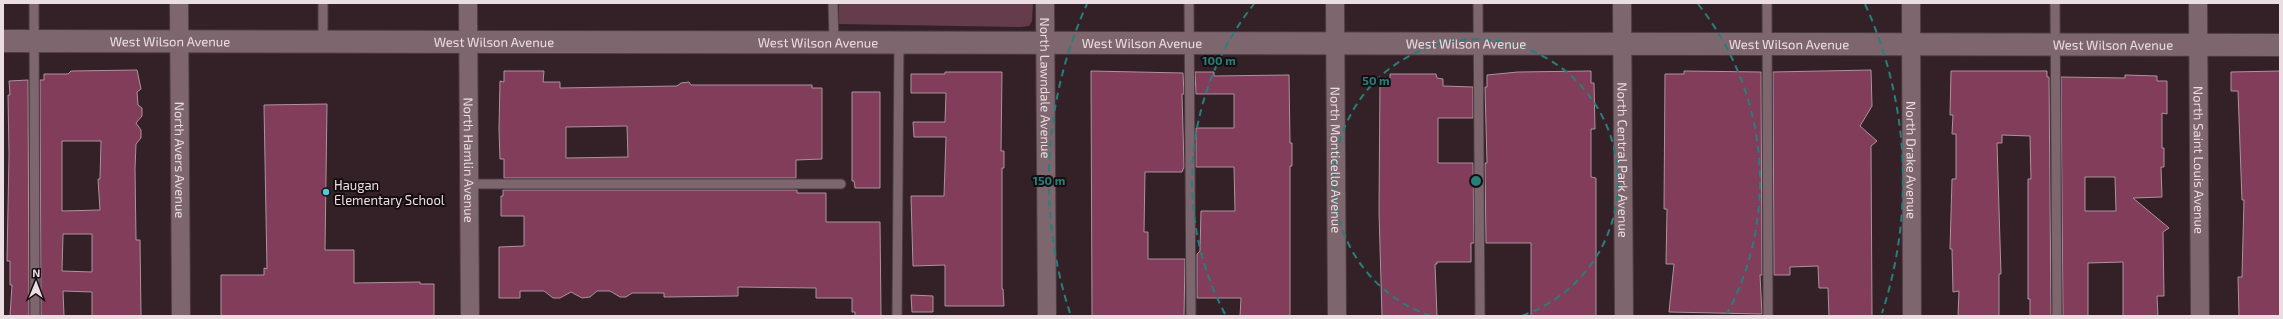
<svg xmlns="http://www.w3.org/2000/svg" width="2283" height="319" font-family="'Exo 2',sans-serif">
	<rect width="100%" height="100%" fill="#342128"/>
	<path fill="#653c4c" d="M839 3H1033L1032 21 1029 26 1021 27 839 24Z"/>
	<path fill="#813d5a" stroke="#ac939c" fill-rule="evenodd" d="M137 70 141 89 137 92 138 105 142 108V116L136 123 141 130V138L136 144 135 169 136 240H140L141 316H92V292L63 291 64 316H41L40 80H44V74H68L71 71ZM62 141H101L100 179H98L100 210 62 211ZM63 234H92V272L62 271Z
		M1871 70 1872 106 1860 126 1877 141 1871 146 1872 316H1829L1828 288H1819L1818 266 1790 267V275H1774L1773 72Z
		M504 71H544L543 82H560V88L677 86 681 83 689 82 691 85H812V88H822V159L796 160V178H504V159H500L499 129 500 81 504 82ZM627 126 628 157 566 158V127Z
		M1091 71 1183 73 1184 94H1182L1184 167 1182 172H1145L1144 232H1148V259H1185L1184 316H1092Z
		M1591 71V83H1594L1595 129H1591V177L1596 178V316H1531V243H1486L1485 163H1487L1485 87H1487V75L1518 72Z
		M1684 71 1761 72 1762 275H1760L1762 314 1669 312 1674 264H1666L1667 209H1664L1665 74H1684Z
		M1951 71H2047V77H2049L2051 316H2030V299H2028V179H2031L2030 136 2002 135V143H1997L2001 274H1999V316H1958L1959 291 1953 292 1952 249H1950L1952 179H1956V134H1952L1953 115H1950Z
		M2280 71V316H2239L2238 277H2242L2244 200H2242L2238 91H2231V72Z
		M945 72H1002L1001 151H1004V168H1002V289H1003L1004 306H945V265L913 266 911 196H944L946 137H914L913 122H945L946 93H911V74H945Z
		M1195 72H1214V76L1289 75 1290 143H1292V166H1290V316H1240L1241 298H1197V254L1200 251 1201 211H1235L1234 167H1196V128H1234V94H1196Z
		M1390 74H1436L1437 78 1443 79V86L1473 87V118H1438V163H1473L1474 243H1471V262H1437V264H1435L1437 316H1382L1379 212 1380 78H1390Z
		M2125 75 2157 76V81H2167V114L2162 113V148H2164V167H2161L2162 197 2133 198 2169 228 2163 232 2164 296H2157L2158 316H2123V262L2088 263V316H2063L2061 77 2125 78ZM2085 177H2115L2116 211H2085Z
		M28 80 29 316H10L12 285H10V261H7L9 155 8 95H10L9 81Z
		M852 92H880V188H855L854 181H852Z
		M327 104 325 250H354V283L420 282V284H434V316H221V275H264V268L267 269 264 105Z
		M503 190H797V193H826V222H880L881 316H855V312H852V298H816V288L738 287V296L664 297V293H632L626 297H620L610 291H597L590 297 582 298 571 292 560 298H553L544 291H520V298H499V247L524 246V216H501V196H503Z
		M911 295 933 296V312H912Z"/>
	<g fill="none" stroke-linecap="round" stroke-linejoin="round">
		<defs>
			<path id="service" d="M34 3 35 316
				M323 3V41
				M833 3 834 42
				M1189 3 1191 316
				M1478 3 1480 316
				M1767 3 1768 316
				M2055 3 2057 316
				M469 184H841
				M897 316 899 42"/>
			<g id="minor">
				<path id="s1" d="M179 3 181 316"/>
				<path id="s2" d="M468 3 470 316"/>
				<path id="s3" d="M1045 3 1047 316"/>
				<path id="s4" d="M1335 3 1337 316"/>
				<path id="s5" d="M1622 3 1624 316"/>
				<path id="s6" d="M1911 3 1912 316"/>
				<path id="s7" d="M2198 3 2200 316"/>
			</g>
			<g id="tertiary">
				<path id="s8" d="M3 41 2280 45"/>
			</g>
		</defs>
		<use href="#service" stroke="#4d3d43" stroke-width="11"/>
		<use href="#minor" stroke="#4d3d43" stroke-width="20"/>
		<use href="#tertiary" stroke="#4d3d43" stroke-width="24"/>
		<use href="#service" stroke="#7e666e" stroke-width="9"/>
		<use href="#minor" stroke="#7e666e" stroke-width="18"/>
		<use href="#tertiary" stroke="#7e666e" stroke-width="22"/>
	</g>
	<g fill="none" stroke="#25807a" stroke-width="2" stroke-dasharray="7 5">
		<path d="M1431 316A142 142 0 1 1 1521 316"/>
		<path d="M1225 314A284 284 0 0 1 1254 4M1698 4A284 284 0 0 1 1727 314"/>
		<path d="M1070 313A427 427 0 0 1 1087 4M1865 4A427 427 0 0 1 1882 313"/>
	</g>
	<circle fill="#52cbd8" stroke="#160d10" stroke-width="1.5" cx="326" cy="192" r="4"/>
	<g text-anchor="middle" stroke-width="4" stroke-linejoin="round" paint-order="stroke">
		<g font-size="13" fill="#ebdee2" stroke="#160d10">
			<text dy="5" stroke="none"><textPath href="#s8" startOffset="167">West Wilson Avenue</textPath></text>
			<text dy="5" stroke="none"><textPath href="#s8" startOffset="491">West Wilson Avenue</textPath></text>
			<text dy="5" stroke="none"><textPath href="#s8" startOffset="815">West Wilson Avenue</textPath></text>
			<text dy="5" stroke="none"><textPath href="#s8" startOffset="1139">West Wilson Avenue</textPath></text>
			<text dy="5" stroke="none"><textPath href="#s8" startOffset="1463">West Wilson Avenue</textPath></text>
			<text dy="5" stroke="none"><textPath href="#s8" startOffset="1786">West Wilson Avenue</textPath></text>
			<text dy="5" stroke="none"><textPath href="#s8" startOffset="2110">West Wilson Avenue</textPath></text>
			<text dy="5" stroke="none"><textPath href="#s3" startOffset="85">North Lawndale Avenue</textPath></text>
			<text dy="5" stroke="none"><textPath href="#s1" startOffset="157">North Avers Avenue</textPath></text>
			<text dy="5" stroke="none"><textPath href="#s2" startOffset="157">North Hamlin Avenue</textPath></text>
			<text dy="5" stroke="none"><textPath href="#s4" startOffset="157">North Monticello Avenue</textPath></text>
			<text dy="5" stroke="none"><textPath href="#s5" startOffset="157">North Central Park Avenue</textPath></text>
			<text dy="5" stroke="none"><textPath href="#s7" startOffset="157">North Saint Louis Avenue</textPath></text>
			<text dy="5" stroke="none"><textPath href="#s6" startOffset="157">North Drake Avenue</textPath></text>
		</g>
		<g font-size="13" fill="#ebdee2" stroke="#160d10" text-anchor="start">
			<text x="334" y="190">Haugan<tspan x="334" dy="15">Elementary School</tspan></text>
		</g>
	</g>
	<circle cx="1476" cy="181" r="6" fill="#25807a" stroke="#160d10" stroke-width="2"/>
	<g font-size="12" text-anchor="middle" font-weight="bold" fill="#25807a" stroke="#160d10" stroke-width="4" stroke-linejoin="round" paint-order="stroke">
		<text x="1219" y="65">100 m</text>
		<text x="1376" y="85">50 m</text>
		<text x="1049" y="185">150 m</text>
	</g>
	<rect width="2283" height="319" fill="none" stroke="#ebdee2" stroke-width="8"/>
	<g transform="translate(36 283) rotate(1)" stroke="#160d10" stroke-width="3" paint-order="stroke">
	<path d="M0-3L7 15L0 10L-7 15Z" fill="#ebdee2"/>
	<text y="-6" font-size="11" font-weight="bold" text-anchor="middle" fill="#ebdee2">N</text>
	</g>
</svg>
